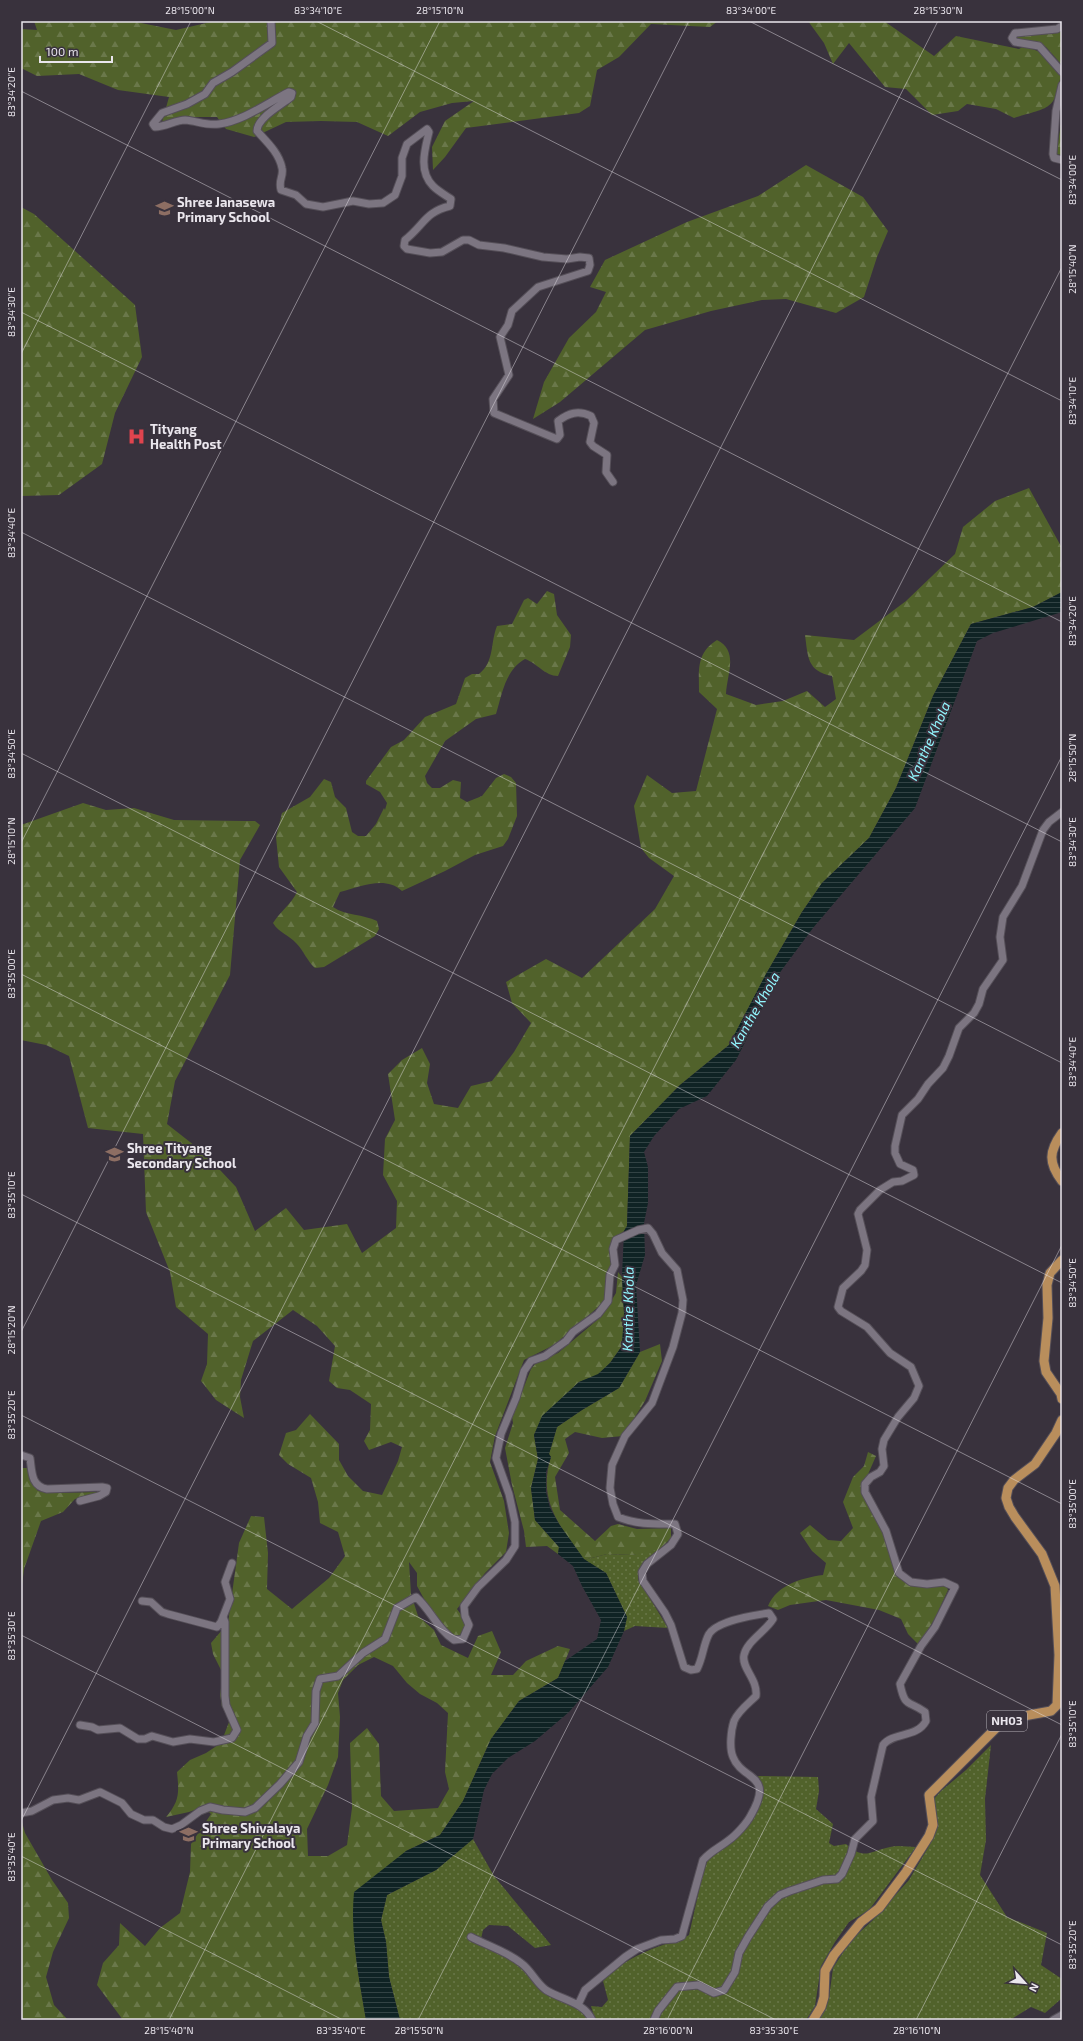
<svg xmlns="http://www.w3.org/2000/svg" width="1083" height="2041" font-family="'Exo 2',sans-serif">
	<defs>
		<pattern id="grass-dots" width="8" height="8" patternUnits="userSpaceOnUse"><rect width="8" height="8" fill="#51622b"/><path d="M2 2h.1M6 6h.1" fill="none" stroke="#6a784a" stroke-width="1.8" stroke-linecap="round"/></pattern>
		<pattern id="forest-firs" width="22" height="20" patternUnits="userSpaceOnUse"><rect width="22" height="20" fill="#51622b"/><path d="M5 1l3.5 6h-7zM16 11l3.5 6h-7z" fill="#6a784a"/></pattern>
		<pattern id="water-rules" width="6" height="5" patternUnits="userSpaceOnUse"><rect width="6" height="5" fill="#0f2324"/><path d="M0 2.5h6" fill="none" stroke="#324344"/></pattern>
	</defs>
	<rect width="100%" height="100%" fill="#39323d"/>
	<path fill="url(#grass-dots)" d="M661 1548C649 1557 641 1564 638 1579L668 1628 635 1626 624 1631 627 1617 606 1573 584 1560 607 1554 632 1555Z
		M991 1745 985 1799 986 1840 980 1875 1007 1917 1047 1933 1041 1965 1062 1979 1061 1999 1045 2013 1031 2007 1010 2020H819L829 1998 833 1968 851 1940 872 1921 909 1880 929 1846 937 1825 933 1800 941 1791 966 1770Z
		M758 1776 818 1777 819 1791 816 1809 833 1824 829 1843 834 1846 846 1844C865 1861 870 1851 890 1847 898 1845 908 1847 916 1847L869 1910 849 1922 835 1942 821 1966 815 2006 806 2020H595L591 2006 602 2007 608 2000 603 1981C616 1965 640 1953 660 1946 672 1941 678 1942 689 1935L702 1877 708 1859 734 1841 749 1824 761 1786Z
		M473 1839 494 1876 551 1945 535 1948 508 1926 489 1925 483 1930 481 1939 495 1945 550 1990 585 2014 588 2020H400L389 1977 386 1942 381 1920 387 1895 436 1870Z"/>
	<path fill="url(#forest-firs)" fill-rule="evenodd" d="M34 21H131L176 30 215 21H718L710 27 651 24 619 57 597 70 590 106 579 113 466 128 445 157 433 170 432 147 445 121 474 101 452 103 420 112 388 136 357 122 321 121 286 122 254 137 226 129 217 117H195L162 122 169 97 118 90 79 74 37 76 21 68V29L37 30Z
		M808 21H884L934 56 956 36 1019 49 1024 46 1043 53 1061 72C1056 112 1048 107 1014 118L996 109 967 104 958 111 932 115 906 89 885 87 849 43 833 64 824 43Z
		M1062 30V65L1046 47 1015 38 1018 35Z
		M1062 118V155L1056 154Z
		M806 165 863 197 888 231 877 257 864 297 836 313 786 299 762 300 711 311 645 330 560 402 533 419 544 382 569 338 596 312 606 292 590 287 605 260 687 222 758 196Z
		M21 207 34 214 135 305 142 357 115 413 102 464 59 495 21 496Z
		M1029 488 1062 548V592L1033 607 971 624 933 696 896 788 869 838 822 883 802 912 766 974 729 1045 680 1085 630 1136 627 1226 624 1231 613 1239V1265L604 1302 554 1345 524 1360 495 1436 490 1462 504 1501 509 1533 506 1552 485 1573 457 1609 462 1616 465 1626 459 1637 450 1635 429 1608 417 1586V1573L409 1562 411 1594 418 1616 434 1630 441 1645 468 1658 478 1636 492 1631 501 1652 491 1675H513L526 1661 558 1646 570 1649 558 1678 519 1701 491 1739 463 1801 440 1835 406 1851 353 1910 357 1966 366 2020H123L97 1985 103 1963 119 1945 120 1923 145 1946 160 1928 180 1913 190 1872 191 1844 211 1814 203 1807 189 1812 166 1817C180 1801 179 1792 177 1772L190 1760 206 1753 221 1743 229 1722 227 1712 222 1707 220 1695 223 1674 213 1654 211 1643 228 1623 239 1543 251 1516 264 1517 268 1553 267 1589 292 1609 329 1578 345 1556 338 1532 320 1523 318 1502 311 1478 288 1464 279 1455 286 1433 296 1430 310 1414 339 1444V1460L348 1476 363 1491 382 1495 398 1461 402 1447 391 1442 369 1450 364 1441 370 1430 371 1404 350 1390 337 1388 329 1381 335 1346 317 1326 293 1310 253 1341 241 1380 240 1397 244 1418 216 1400 201 1381 207 1364 208 1334 176 1307 170 1272 146 1212 143 1134 88 1128 69 1056 46 1045 21 1040V825L83 803 106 810 134 808 174 820 245 821H255L260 825 240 860 230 975 175 1081 167 1124 204 1153 236 1187 255 1231 286 1208 304 1230 347 1224 362 1253 396 1228 397 1201 383 1175 385 1139 395 1120 388 1074 402 1060 422 1048 430 1064 427 1083 434 1104 458 1108 471 1086 492 1081 514 1052 531 1023 512 1003 506 982 546 959 582 978 655 909 674 876 649 858 641 848 634 806 647 775 672 793 696 791 717 709 699 692C699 670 696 653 717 640 739 651 727 674 726 694L756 705 783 701 807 691 825 707 836 699 832 676C807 671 808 657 805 635L854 640 906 601 955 554 963 527 995 501ZM374 1657 393 1666 407 1683 420 1694 437 1703 448 1713 445 1772 449 1789 438 1808 394 1811 381 1796 379 1744 367 1728 350 1743 352 1808 347 1845 328 1856H308L307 1829 328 1785 338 1757 340 1717 338 1693 343 1680 358 1665Z
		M547 591 554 594 557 615 571 635 570 647 558 676C545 676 537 663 525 659 505 670 502 695 496 714L476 719 445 741 425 776 427 783 432 788H440L453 780 461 782 460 798 467 802 482 796 496 778 504 774 511 777 516 783 517 816 508 839 503 846 475 855 445 871 402 891C385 875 360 887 340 892L333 907C346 916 363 914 377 921L379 929 375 936 324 967 315 968C307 961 304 951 296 943 289 935 279 933 273 923 280 912 292 903 297 892L279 867 276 837 282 813 310 797 324 779 331 782 335 797 346 808 352 832 358 836H366L376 824 384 808 385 810 387 803 380 792 366 784V781L391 747 404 740 425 717 456 704 465 678 472 674H479C495 661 490 643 497 626L512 624 524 600 528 598 537 604Z
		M618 1272 622 1277 624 1313 622 1346 610 1363 598 1375 579 1382 543 1416 534 1435 538 1459 531 1488 535 1520 559 1547 558 1554 547 1546 526 1547 524 1531 512 1485 505 1448 513 1423 512 1417 531 1369 536 1363 558 1353 602 1316 616 1293Z
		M660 1344 662 1361 645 1401 623 1436 602 1438 575 1432 565 1439 569 1453 555 1477 560 1510 595 1541 611 1526 618 1524 637 1529 671 1528V1538L661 1548 650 1552 632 1555 607 1554 584 1560C560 1526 537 1501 551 1457L549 1454 557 1427 582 1410 619 1388 640 1352Z
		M868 1452 876 1456 862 1488 884 1531 899 1576 946 1585 948 1590 935 1618 919 1645 908 1634 901 1619 879 1610 826 1600 790 1605 778 1610 768 1606C777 1585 801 1578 823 1575L826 1563 812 1551 800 1533 810 1525 828 1540 841 1541 853 1528 843 1502 853 1477 864 1466Z
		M21 1468H27L31 1481 38 1491 58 1493 99 1492 96 1495 75 1499 63 1512 41 1521 24 1569 21 1593Z
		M21 1819 25 1833 52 1880 68 1903 69 1918 53 1952 46 1977 54 2005 68 2020H21Z"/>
	<path fill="url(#water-rules)" d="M1062 592V612L993 633 977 641 915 808 813 928 781 971 736 1060 707 1096 679 1109 654 1136 644 1152 648 1167V1203L644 1223 645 1255 636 1285 640 1352 619 1388 582 1410 557 1427 549 1454 551 1457 546 1472V1492L550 1508 559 1524 584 1559 606 1573 627 1617 624 1631 608 1667 569 1712 535 1741 508 1758 492 1774 484 1790 473 1839 436 1870 387 1895 381 1920 386 1942 389 1977 400 2020H366C359 1978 350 1935 354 1892L406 1851 440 1835 463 1801 491 1739 519 1701 558 1678 565 1661 597 1639 601 1620 582 1586 573 1566 558 1554 559 1547 535 1520 531 1488 538 1459 534 1435 542 1416 579 1382 598 1374 610 1363 622 1346 624 1313 622 1277 624 1231 627 1226 630 1136 680 1085 729 1045 766 974 802 912 822 883 869 838 896 788 933 696 971 624 1033 607Z"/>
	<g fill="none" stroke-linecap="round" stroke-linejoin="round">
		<defs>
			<path id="minor" d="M271 21 272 43 232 72 213 83 205 94 187 104 162 113 153 124 155 127C165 127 176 120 185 120 197 121 207 126 219 124 243 121 267 103 289 92L292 93 291 97C280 106 257 118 257 131 267 142 279 153 282 168 284 176 278 180 281 190L296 195 306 204 323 207 353 201 369 204 383 203 395 195 402 176V158L407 144 427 129 429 132C425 149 418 171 433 186 438 191 445 195 451 199L450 206C425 212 424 225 405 240L404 246 407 249 430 253 442 252 463 240H469L479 245 504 248 543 257 567 259 580 257 589 258 590 265 588 271 538 287 512 311 508 325 500 337 509 375 493 399 494 413 557 439 560 435 558 421C569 413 578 410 591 416L594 423 590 442 593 446 607 455 606 472 613 482
				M1062 26 1057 29 1015 33 1012 38 1015 42 1039 46 1062 72
				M1062 85 1056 111 1053 154 1054 158 1062 160
				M21 1455 30 1458C32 1472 31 1486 47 1489L102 1487 107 1488 106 1492 99 1496 80 1501
				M142 1601 151 1602 162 1612 168 1614 217 1627 221 1622 230 1599 225 1582 232 1563
				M80 1725 92 1727 98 1730 120 1728 138 1739H145L152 1736 173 1742 190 1739 214 1742 232 1738 237 1730 226 1705 225 1696V1622L223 1617
				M21 1813 32 1811 53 1800 68 1798 79 1800 100 1792 122 1803 131 1814 144 1820H153L164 1827 172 1829 181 1825 200 1811 210 1807 223 1810 245 1812 255 1808 280 1784 299 1762 307 1736 315 1723 316 1691 320 1679 338 1676 363 1653 385 1639 397 1608 416 1597C431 1610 437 1629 454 1640L463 1639 469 1625 465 1616 464 1606 478 1587 506 1560 515 1546V1522L509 1494 496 1458 501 1434 516 1398 524 1371 531 1361 545 1356 566 1341 573 1332 598 1314 608 1301 610 1275 615 1265 613 1249 616 1240 638 1230 648 1228 653 1234 662 1253 677 1270 683 1300 682 1313 673 1347 652 1403 625 1436 612 1465 610 1488 613 1504 618 1517C638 1525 655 1524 675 1524L678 1534 671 1545 647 1564 642 1572 643 1581 665 1613 671 1625 684 1667 691 1670 697 1669C703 1658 703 1645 709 1634 717 1621 754 1615 769 1613L773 1619C766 1631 747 1641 744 1655 741 1668 758 1679 756 1696 749 1703 738 1711 734 1721 731 1730 729 1748 733 1757 742 1781 775 1773 751 1815 747 1823 736 1835 729 1840 719 1848 712 1850 703 1860L682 1936 675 1939 661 1940 637 1949 625 1957 585 1990 578 2005
				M471 1937C488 1946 506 1951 521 1963 531 1970 536 1983 546 1990 562 2000 584 2002 592 2020
				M654 2020 658 2011 677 1987 698 1985 714 1993 724 1990 735 1972 739 1953 748 1937 768 1906 780 1895 790 1891 823 1880 837 1879 842 1874 851 1854 855 1839 873 1821 871 1797 883 1745C893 1732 917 1738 926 1721L925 1712C908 1700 905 1708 900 1684L921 1646 935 1627 955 1587 944 1582 927 1584 911 1582 899 1573 886 1531 865 1492V1484L871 1477 880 1472 884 1466 882 1449 884 1440 898 1417 914 1398 919 1386 911 1367 890 1353 867 1327 841 1311 838 1307 843 1288 861 1271 865 1265 867 1250 858 1214 860 1210 880 1190 893 1182 902 1181 914 1175 913 1170 900 1164 895 1153V1146L902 1115 918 1099 928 1084 943 1068 949 1056 959 1028 974 1013 979 1004 983 989 1003 960 1000 937 1003 917 1022 886 1043 830 1049 822 1062 812
				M1053 2020 1062 2015"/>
			<path id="major" d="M1062 1133C1049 1151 1048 1163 1062 1181
				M1062 1260 1050 1273 1047 1285 1048 1318 1044 1361 1046 1372 1061 1394 1062 1399
				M813 2020 821 2007 824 1997 825 1971 834 1955 861 1922 879 1908 906 1872 929 1836 933 1825 929 1795 1001 1723 1018 1717 1051 1711 1057 1705 1059 1655 1055 1586 1042 1554 1015 1517 1009 1507 1006 1498 1008 1488 1014 1480 1035 1464 1056 1433 1062 1420"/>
		</defs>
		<use href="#minor" stroke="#554f58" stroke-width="9"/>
		<use href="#major" stroke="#554f58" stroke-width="11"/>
		<use href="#minor" stroke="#7c7581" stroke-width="7"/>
		<use href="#major" stroke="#b98e5c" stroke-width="9"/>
	</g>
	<path fill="none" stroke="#eae6ed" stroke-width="1" stroke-opacity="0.45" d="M316 21 1062 401M749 21 1062 180M21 91 1062 622M21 312 1062 842M21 354 191 21M21 532 1062 1063M21 753 1062 1283M21 843 440 21M21 974 1062 1504M21 1194 1062 1725M21 1332 689 21M21 1415 1062 1945M21 1635 776 2020M21 1821 938 21M21 1856 343 2020M169 2020 1062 267M418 2020 1062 756M667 2020 1062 1245M916 2020 1062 1734"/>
	<defs>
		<symbol id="school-bare" viewBox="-9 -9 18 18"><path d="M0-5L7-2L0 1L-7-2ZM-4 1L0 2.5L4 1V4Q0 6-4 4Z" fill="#8d6e63" stroke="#39323d" stroke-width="2.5" paint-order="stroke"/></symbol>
		<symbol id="hospital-bare" viewBox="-9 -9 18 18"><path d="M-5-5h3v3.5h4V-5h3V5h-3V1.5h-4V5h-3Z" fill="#e0444e" stroke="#39323d" stroke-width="2.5" paint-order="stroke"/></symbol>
	</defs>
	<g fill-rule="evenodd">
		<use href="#school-bare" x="152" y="196" width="25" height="25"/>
		<use href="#hospital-bare" x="124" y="424" width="25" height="25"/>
		<use href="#school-bare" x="102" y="1142" width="25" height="25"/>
		<use href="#school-bare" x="176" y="1822" width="25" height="25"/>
	</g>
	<g text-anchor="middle" stroke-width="4" stroke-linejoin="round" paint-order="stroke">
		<rect fill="#39323d" stroke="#b5b0b8" stroke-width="1" x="987" y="1711" width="40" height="20" rx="3"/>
		<g font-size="12" font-weight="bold" fill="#eae6ed">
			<text x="1007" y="1725">NH03</text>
		</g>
		<g font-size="13" font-weight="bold" fill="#eae6ed" stroke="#39323d" text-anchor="start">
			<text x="177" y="207">Shree Janasewa<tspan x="177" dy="15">Primary School</tspan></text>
			<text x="150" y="434">Tityang<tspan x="150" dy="15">Health Post</tspan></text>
			<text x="127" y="1153">Shree Tityang<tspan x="127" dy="15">Secondary School</tspan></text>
			<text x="202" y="1833">Shree Shivalaya<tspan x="202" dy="15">Primary School</tspan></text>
		</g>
		<g font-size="14" font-style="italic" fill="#92f7ff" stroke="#39323d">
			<text transform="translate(929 741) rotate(-66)" y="5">Kanthe Khola</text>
			<text transform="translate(755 1010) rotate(-60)" y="5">Kanthe Khola</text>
			<text transform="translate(628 1309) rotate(-89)" y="5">Kanthe Khola</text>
		</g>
	</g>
	<rect width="1083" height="2041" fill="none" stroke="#39323d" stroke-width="44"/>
	<g transform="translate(1025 1983) rotate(117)" stroke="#39323d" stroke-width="3" paint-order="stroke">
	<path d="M0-3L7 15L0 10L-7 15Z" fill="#eae6ed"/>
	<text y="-6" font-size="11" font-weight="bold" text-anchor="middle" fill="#eae6ed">N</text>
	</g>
	<path d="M40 56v6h72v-6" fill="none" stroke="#eae6ed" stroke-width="2"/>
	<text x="46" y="56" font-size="12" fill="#eae6ed" stroke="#39323d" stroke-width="3" paint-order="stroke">100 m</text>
	<rect x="22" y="22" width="1039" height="1997" fill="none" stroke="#eae6ed" stroke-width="1.5"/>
	<g font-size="10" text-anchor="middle" fill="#eae6ed">
		<text x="190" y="14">28°15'00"N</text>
		<text x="318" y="14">83°34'10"E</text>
		<text x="440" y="14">28°15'10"N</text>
		<text x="751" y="14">83°34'00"E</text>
		<text x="938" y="14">28°15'30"N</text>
		<text transform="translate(11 92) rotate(-90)" y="4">83°34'20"E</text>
		<text transform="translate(1072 180) rotate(-90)" y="4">83°34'00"E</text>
		<text transform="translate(1072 269) rotate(-90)" y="4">28°15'40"N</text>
		<text transform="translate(11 312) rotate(-90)" y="4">83°34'30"E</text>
		<text transform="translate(1072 401) rotate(-90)" y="4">83°34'10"E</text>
		<text transform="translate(11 533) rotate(-90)" y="4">83°34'40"E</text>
		<text transform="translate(1072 621) rotate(-90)" y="4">83°34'20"E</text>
		<text transform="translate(11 754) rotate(-90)" y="4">83°34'50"E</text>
		<text transform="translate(1072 758) rotate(-90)" y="4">28°15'50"N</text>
		<text transform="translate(11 841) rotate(-90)" y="4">28°15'10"N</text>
		<text transform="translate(1072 842) rotate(-90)" y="4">83°34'30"E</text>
		<text transform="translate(11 974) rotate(-90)" y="4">83°35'00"E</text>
		<text transform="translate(1072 1062) rotate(-90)" y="4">83°34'40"E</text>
		<text transform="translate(11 1195) rotate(-90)" y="4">83°35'10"E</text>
		<text transform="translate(1072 1283) rotate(-90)" y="4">83°34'50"E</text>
		<text transform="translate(11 1330) rotate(-90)" y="4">28°15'20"N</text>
		<text transform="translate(11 1415) rotate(-90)" y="4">83°35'20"E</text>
		<text transform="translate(1072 1504) rotate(-90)" y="4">83°35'00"E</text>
		<text transform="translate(11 1636) rotate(-90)" y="4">83°35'30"E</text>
		<text transform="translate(1072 1724) rotate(-90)" y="4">83°35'10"E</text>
		<text transform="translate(11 1857) rotate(-90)" y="4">83°35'40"E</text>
		<text transform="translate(1072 1945) rotate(-90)" y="4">83°35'20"E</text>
		<text x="169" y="2034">28°15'40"N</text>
		<text x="341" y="2034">83°35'40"E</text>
		<text x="419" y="2034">28°15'50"N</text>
		<text x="668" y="2034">28°16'00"N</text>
		<text x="774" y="2034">83°35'30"E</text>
		<text x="917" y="2034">28°16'10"N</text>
	</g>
</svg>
